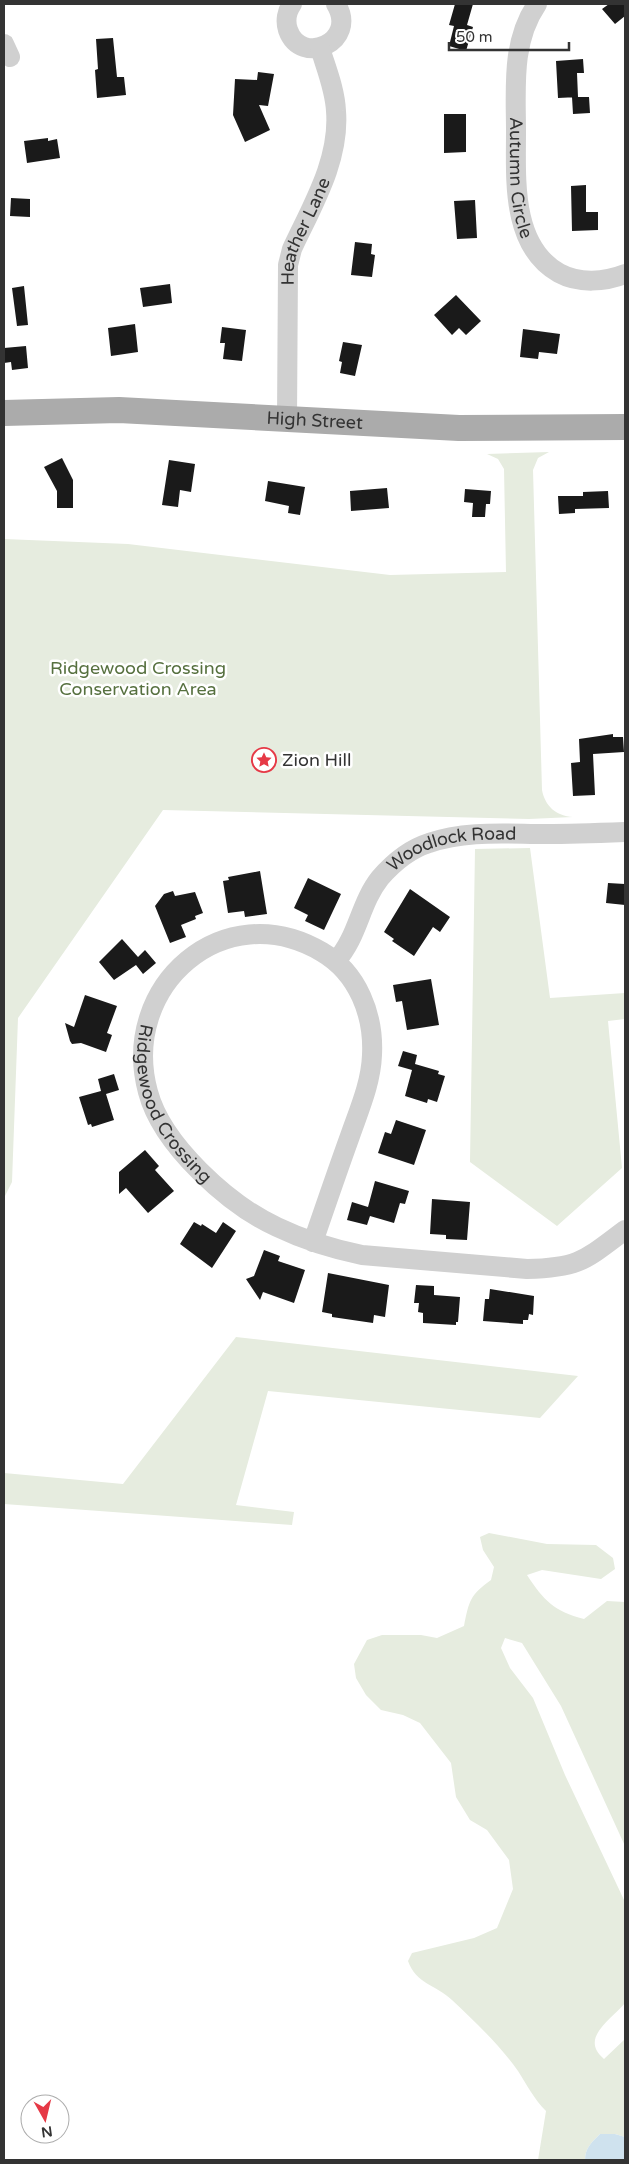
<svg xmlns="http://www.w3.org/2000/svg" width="629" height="2164" font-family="'Varela Round',sans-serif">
	<rect width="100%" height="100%" fill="#fff"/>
	<path fill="#e6ecdf" d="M549 452 538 458 533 470 542 790C545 806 556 816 573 817L529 819 163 810 18 1018 12 1182 4 1198V539L128 544 390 575 506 572 504 469 498 459 487 454Z
		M530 848 550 998 625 993V1019L608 1021 622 1168 557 1226 470 1162 475 849Z
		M236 1337 578 1376 540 1418 268 1391 236 1505 294 1512 292 1525 4 1504V1473L123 1484Z
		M489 1533 547 1544 596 1545 613 1558 615 1569 601 1579 542 1570 527 1575C544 1601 554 1611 584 1619L607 1601 625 1602V1846L561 1706 522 1643 505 1638 501 1648 510 1668 533 1698 565 1775 625 1902V2003C611 2020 579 2038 604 2059L625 2039V2137L615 2134H600C592 2142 585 2148 585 2160H538L546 2111C534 2099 527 2085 518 2071 499 2044 475 2022 452 2000 435 1984 416 1984 408 1961L412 1953 474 1938 497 1928 513 1889 509 1860 487 1830 470 1820 456 1797 451 1763 420 1723 403 1715 381 1710 366 1695 356 1678 354 1664 367 1640 382 1635H421L437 1638 464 1626C469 1601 470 1595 491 1580L494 1567 483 1550 480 1537Z"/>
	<path fill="#cfe2ee" d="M600 2134H615L625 2137V2160H585C585 2148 592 2142 600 2134Z"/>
	<path fill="#1a1a1a" d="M455 4H473L467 25 473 27 466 51 449 46 454 26 449 25Z
		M609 4H625V16L615 24 602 9Z
		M113 38 117 77H124L126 95 97 98 95 70 98 69 96 39Z
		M583 59 584 73H577L578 97 558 98 556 61Z
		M258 72 274 74 268 106 259 105 270 130 245 142 233 115 235 79 257 80Z
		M572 97H589L590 113 573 114Z
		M444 114H466V152L444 153Z
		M48 138V141L57 139 60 158 27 163 24 141Z
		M586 185V212H598V230L572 231 571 186Z
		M11 198 30 199V217L10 216Z
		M475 200 477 238 457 239 454 201Z
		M355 242 372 244 371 254 375 255 372 277 351 275Z
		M170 284 172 303 143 307 140 288Z
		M24 286 28 325 17 326 12 288Z
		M456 295 481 321 466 335 459 328 452 335 434 315Z
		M135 324 138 352 111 356 108 328Z
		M222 327 246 330 242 361 223 359 225 343H220Z
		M523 329 560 334 557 354 539 352 538 359 520 357Z
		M343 342 362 345 355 376 340 373 342 362 339 361Z
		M26 346 28 368 12 370 11 362 4 363V348Z
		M62 458 73 480V508H57V491L44 467Z
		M169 460 195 464 191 492 180 490 178 507 162 505Z
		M268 481 305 487 300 515 288 513 289 506 265 501Z
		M387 488 389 508 351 511 350 491Z
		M465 489 491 491 490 504H486L485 517H472L473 503 464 502Z
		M608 491 609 508 575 509V513L559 514 558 496H583V492Z
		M613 734V737H623L624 752 593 754 595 795 573 796 571 763 580 762 579 739Z
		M260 871 267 914 245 917 244 911 228 913 223 881 229 880 228 877Z
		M308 878 341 894 324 930 305 921 308 915 294 908Z
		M608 883 625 884V905L606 903Z
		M410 889 450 917 440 932 433 927 414 956 392 941 394 939 384 932Z
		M173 891 175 896 195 892 203 913 195 916 196 919 181 925 186 937 170 943 155 906 164 894Z
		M122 939 138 957 145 950 156 963 143 974 136 965 114 980 99 962Z
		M431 979 439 1025 407 1030 402 1001 396 1002 393 985Z
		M85 995 117 1006 107 1033 112 1035 106 1052 81 1043 72 1044 70 1041 65 1023 74 1027Z
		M403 1051 417 1055 415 1064 439 1071 438 1074 445 1076 437 1102 428 1099 427 1103 405 1096 412 1070 398 1066Z
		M114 1074 119 1090 106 1094 114 1120 92 1127 91 1124 88 1125 79 1097 101 1091 98 1079Z
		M396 1120 426 1130 414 1165 378 1153 385 1132 391 1134Z
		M145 1150 159 1166 155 1170 174 1191 148 1213 126 1188 119 1194V1172Z
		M375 1181 409 1191 405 1204 400 1203 394 1223 370 1216 367 1225 347 1220 352 1202 368 1207Z
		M432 1199 470 1202 467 1240 446 1239V1235L430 1234Z
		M194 1222 201 1226 202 1224 216 1233 223 1222 236 1231 212 1268 180 1244Z
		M264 1250 280 1256 278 1261 305 1270 294 1303 263 1292 260 1300 246 1279 254 1276Z
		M328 1273 389 1285 385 1317 374 1315 373 1323 332 1317V1314L322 1312Z
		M416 1285 434 1286V1295L460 1297 458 1322H456V1325L423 1323V1313L418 1312 419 1303H414Z
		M490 1289 534 1296 533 1315 529 1314 528 1320H523V1324L483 1321 485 1299H489Z"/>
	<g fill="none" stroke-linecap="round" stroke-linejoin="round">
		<g stroke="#d0d0d0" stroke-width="20">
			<path d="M292 4C287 11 285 21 288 30 301 67 359 42 336 4"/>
			<path id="s1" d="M537 4C511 42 516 88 516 132 516 179 511 246 559 273 579 284 605 282 625 274"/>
			<path d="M4 44 10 57"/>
			<path id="s2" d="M287 419 288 265 292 249C312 206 340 160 336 111 335 89 326 68 320 48"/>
			<path id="s3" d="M336 961C358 937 360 903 380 878 393 863 410 849 429 843 466 830 507 834 546 834 572 834 599 833 625 832"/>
			<path id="s4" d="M313 1242C325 1207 337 1172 350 1136 359 1110 371 1083 372 1055 374 1015 358 973 322 952 224 894 119 986 148 1092 162 1145 229 1205 277 1227 304 1240 333 1249 362 1255L527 1269C579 1268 585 1260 625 1230"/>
		</g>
		<path stroke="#ababab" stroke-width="26" id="s5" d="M4 413 119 410 459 428 625 427"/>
	</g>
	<defs>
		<symbol id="sight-ring" viewBox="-11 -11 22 22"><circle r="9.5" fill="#fff" stroke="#e63946" stroke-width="1.5"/><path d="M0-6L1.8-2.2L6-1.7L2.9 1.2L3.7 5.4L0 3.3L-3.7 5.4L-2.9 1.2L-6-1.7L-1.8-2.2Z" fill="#e63946"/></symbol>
	</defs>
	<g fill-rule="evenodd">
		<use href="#sight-ring" x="250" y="746" width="28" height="28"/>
	</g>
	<g text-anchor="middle" stroke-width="5" stroke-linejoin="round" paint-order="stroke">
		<g font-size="18" fill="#333" stroke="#fff">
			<text dy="6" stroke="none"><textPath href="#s1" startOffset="178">Autumn Circle</textPath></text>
			<text dy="6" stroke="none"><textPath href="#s2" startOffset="191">Heather Lane</textPath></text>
			<text dy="6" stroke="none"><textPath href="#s5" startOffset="311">High Street</textPath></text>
			<text dy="6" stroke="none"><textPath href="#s3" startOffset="176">Woodlock Road</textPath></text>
			<text dy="6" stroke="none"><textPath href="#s4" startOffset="626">Ridgewood Crossing</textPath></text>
		</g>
		<g font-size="18" fill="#56703f" stroke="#fff">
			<text x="138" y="674">Ridgewood Crossing<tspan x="138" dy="21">Conservation Area</tspan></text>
		</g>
		<g font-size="18" fill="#333" stroke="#fff" text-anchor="start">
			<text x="282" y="766">Zion Hill</text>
		</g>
	</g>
	<rect width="629" height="2164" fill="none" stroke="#333333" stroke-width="10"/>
	<g transform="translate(45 2119) rotate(172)"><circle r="24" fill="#ffffff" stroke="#adadad"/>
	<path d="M0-4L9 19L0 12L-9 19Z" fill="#e63946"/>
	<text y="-8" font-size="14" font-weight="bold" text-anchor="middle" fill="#333333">N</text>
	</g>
	<path d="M449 42v8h120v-8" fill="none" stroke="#333333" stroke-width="2.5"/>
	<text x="456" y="42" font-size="15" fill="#333333" stroke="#ffffff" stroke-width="4" paint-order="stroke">50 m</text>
</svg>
